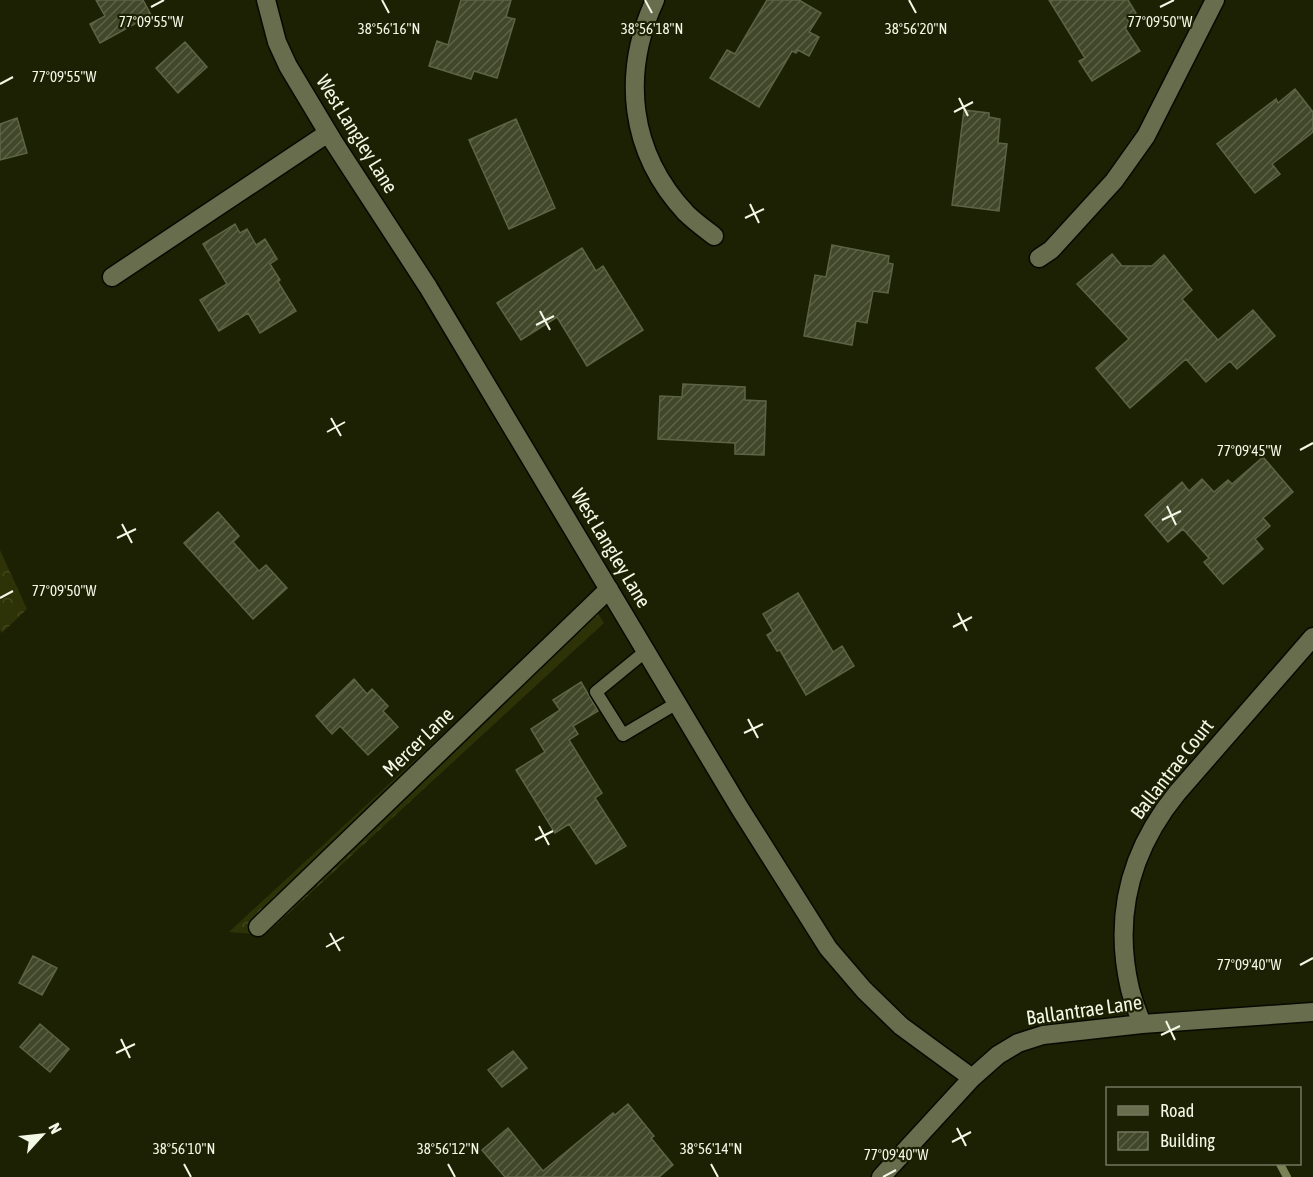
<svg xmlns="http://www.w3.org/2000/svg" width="1313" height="1177" font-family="'Asap Condensed',sans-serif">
	<defs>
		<pattern id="forest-crowns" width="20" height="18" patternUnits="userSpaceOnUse" patternTransform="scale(1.5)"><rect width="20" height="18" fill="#2d3306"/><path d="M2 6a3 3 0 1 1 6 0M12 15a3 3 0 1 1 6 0" fill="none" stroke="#42471e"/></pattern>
		<pattern id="building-hatch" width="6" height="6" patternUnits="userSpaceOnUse" patternTransform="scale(1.5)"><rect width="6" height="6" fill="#414729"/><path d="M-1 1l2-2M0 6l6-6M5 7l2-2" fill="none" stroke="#5d6248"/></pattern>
	</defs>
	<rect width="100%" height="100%" fill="#1c2104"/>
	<path fill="url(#forest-crowns)" d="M0 550 27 609 2 633 0 630Z
		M589 599 604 623 265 935 229 932Z"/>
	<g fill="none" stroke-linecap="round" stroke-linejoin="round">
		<path stroke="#7a8155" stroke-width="8" d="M1280 1164 1287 1177"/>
	</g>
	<path fill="url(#building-hatch)" stroke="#5d6444" stroke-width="1.5" d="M96 0H143L151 15 100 43 90 24 105 16Z
		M461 0H511L506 17 515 19 497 78 474 71 471 79 429 66 437 41 448 45Z
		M767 0H799L821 13 809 32 819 37 809 56 798 50 796 53 792 51 759 107 710 78 727 50 735 54Z
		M1049 0H1128L1136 13 1127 19 1130 25 1125 28 1140 51 1092 81 1079 61 1085 58Z
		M185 42 207 67 178 93 156 68Z
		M1295 89 1313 112V132L1272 164 1280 174 1255 193 1217 144 1276 99 1278 103Z
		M964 110 989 113V117L1000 119 998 143 1007 144 999 211 952 205Z
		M17 118 27 153 0 160V124Z
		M516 119 555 208 509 229 469 140Z
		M235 224 240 233 247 229 256 245 265 239 277 259 270 264 280 280 278 282 296 311 260 333 248 313 219 331 200 300 227 284 203 244Z
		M832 245 889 256 888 263 893 264 888 293 873 291 867 323 856 321 852 345 804 336 815 275 826 277Z
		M582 248 596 271 603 266 643 330 587 366 557 317 521 340 497 303Z
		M1112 254 1122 266H1152L1164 255 1192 290 1182 299 1218 340 1253 310 1275 336 1237 369 1230 361 1206 382 1186 359 1130 408 1096 368 1129 339 1077 284Z
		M683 384 745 387V400L766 401 764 455 735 454V443L658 439 660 396 682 397Z
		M1263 457 1293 492 1263 518 1270 526 1255 539 1263 549 1223 584 1204 562 1209 558 1183 529 1168 542 1145 515 1182 482 1189 491 1202 479 1214 492 1228 480 1232 484Z
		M218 512 239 536 233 542 259 571 266 565 287 588 253 619 184 543Z
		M798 593 833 652 842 646 854 666 806 695 780 650 777 651 767 635 773 631 763 614Z
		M354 679 367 694 372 689 388 706 383 711 398 727 368 755 340 726 332 734 316 716Z
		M581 682 598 711 573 726 578 734 569 740 602 793 595 798 626 846 596 864 569 824 555 833 516 770 545 752 531 729 560 710 553 700Z
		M33 956 57 968 42 995 19 983Z
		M40 1024 69 1049 50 1072 20 1047Z
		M513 1051 527 1068 502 1087 488 1070Z
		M628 1104 654 1136 651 1138 673 1165 659 1177H505L482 1150 508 1128 543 1171 613 1113 615 1115Z"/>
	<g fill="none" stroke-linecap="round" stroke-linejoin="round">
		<defs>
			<path id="lane" d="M646 651 596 692 623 735 677 703"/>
			<path id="street" d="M266 0 277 42 288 66 333 141 428 287 739 807 828 948 864 990 901 1026 972 1078
				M655 0C621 74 629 152 686 213 694 221 705 229 714 236
				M1039 258 1051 250 1114 181 1146 136 1215 0
				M112 277 328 133
				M258 927 609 589
				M1142 1024C1138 1013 1133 1001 1130 989 1113 916 1130 851 1177 793L1313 637
				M881 1177 972 1078 998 1055 1018 1043 1043 1035 1142 1024 1313 1012"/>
		</defs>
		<use href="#lane" stroke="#070a00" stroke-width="15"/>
		<use href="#street" stroke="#070a00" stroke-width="21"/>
		<use href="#lane" stroke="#676d4d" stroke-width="12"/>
		<use href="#street" stroke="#676d4d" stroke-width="18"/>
	</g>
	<path fill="none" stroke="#f3f7e5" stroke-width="2" d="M382 0 389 13M645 0 652 13M909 0 916 13M151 7 164 0M1160 7 1174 0M0 84 13 77M959 98 968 116M954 112 973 102M750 204 759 223M745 218 764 209M540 311 550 330M536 325 554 316M331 418 341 436M327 432 345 422M1300 450 1313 443M1167 506 1176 525M1162 520 1181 511M122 524 132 543M117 538 136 529M0 598 13 591M958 613 967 631M953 627 972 617M748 719 758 738M744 733 763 724M539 826 549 845M535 840 553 831M330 933 340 951M326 947 344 937M1300 965 1313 958M1166 1021 1175 1040M1161 1035 1180 1026M121 1039 130 1058M116 1053 135 1044M957 1128 966 1146M952 1142 971 1132M184 1164 191 1177M448 1164 455 1177M711 1164 718 1177M883 1177 896 1170"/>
	<g text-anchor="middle" stroke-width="4.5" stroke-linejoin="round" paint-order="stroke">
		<g font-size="20" fill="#f3f7e5" stroke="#1c2104">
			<text transform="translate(357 134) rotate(58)" y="7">West Langley Lane</text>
			<text transform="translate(611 548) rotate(59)" y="7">West Langley Lane</text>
			<text transform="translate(418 742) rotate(-44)" y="7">Mercer Lane</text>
			<text transform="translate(1172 769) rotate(-52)" y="7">Ballantrae Court</text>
			<text transform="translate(1084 1010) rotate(-8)" y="7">Ballantrae Lane</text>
		</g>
	</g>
	<g font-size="15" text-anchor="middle" fill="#f3f7e5" stroke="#1c2104" stroke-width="4.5" stroke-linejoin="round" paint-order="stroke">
		<text x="151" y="27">77°09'55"W</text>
		<text x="1160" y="27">77°09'50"W</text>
		<text x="389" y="34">38°56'16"N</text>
		<text x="652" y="34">38°56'18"N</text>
		<text x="916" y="34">38°56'20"N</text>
		<text x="64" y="82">77°09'55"W</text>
		<text x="1249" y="456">77°09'45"W</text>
		<text x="64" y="596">77°09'50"W</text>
		<text x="1249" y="970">77°09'40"W</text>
		<text x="184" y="1154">38°56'10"N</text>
		<text x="448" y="1154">38°56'12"N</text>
		<text x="711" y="1154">38°56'14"N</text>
		<text x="896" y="1160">77°09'40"W</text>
	</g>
	<rect x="1106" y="1087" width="195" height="78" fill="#1c2104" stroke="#72775e" stroke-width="1.5"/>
	<rect x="1118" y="1106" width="30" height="9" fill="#676d4d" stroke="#72775e" stroke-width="1.5"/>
	<text x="1160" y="1117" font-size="18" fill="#f3f7e5">Road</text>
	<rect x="1118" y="1132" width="30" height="18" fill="url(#building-hatch)" stroke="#72775e" stroke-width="1.5"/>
	<text x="1160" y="1147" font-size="18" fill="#f3f7e5">Building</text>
	<g transform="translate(42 1135) rotate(63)" stroke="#1c2104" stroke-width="4.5" paint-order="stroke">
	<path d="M0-4.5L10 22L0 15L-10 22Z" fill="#f3f7e5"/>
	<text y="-9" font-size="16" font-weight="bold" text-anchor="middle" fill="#f3f7e5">N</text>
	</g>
</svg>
